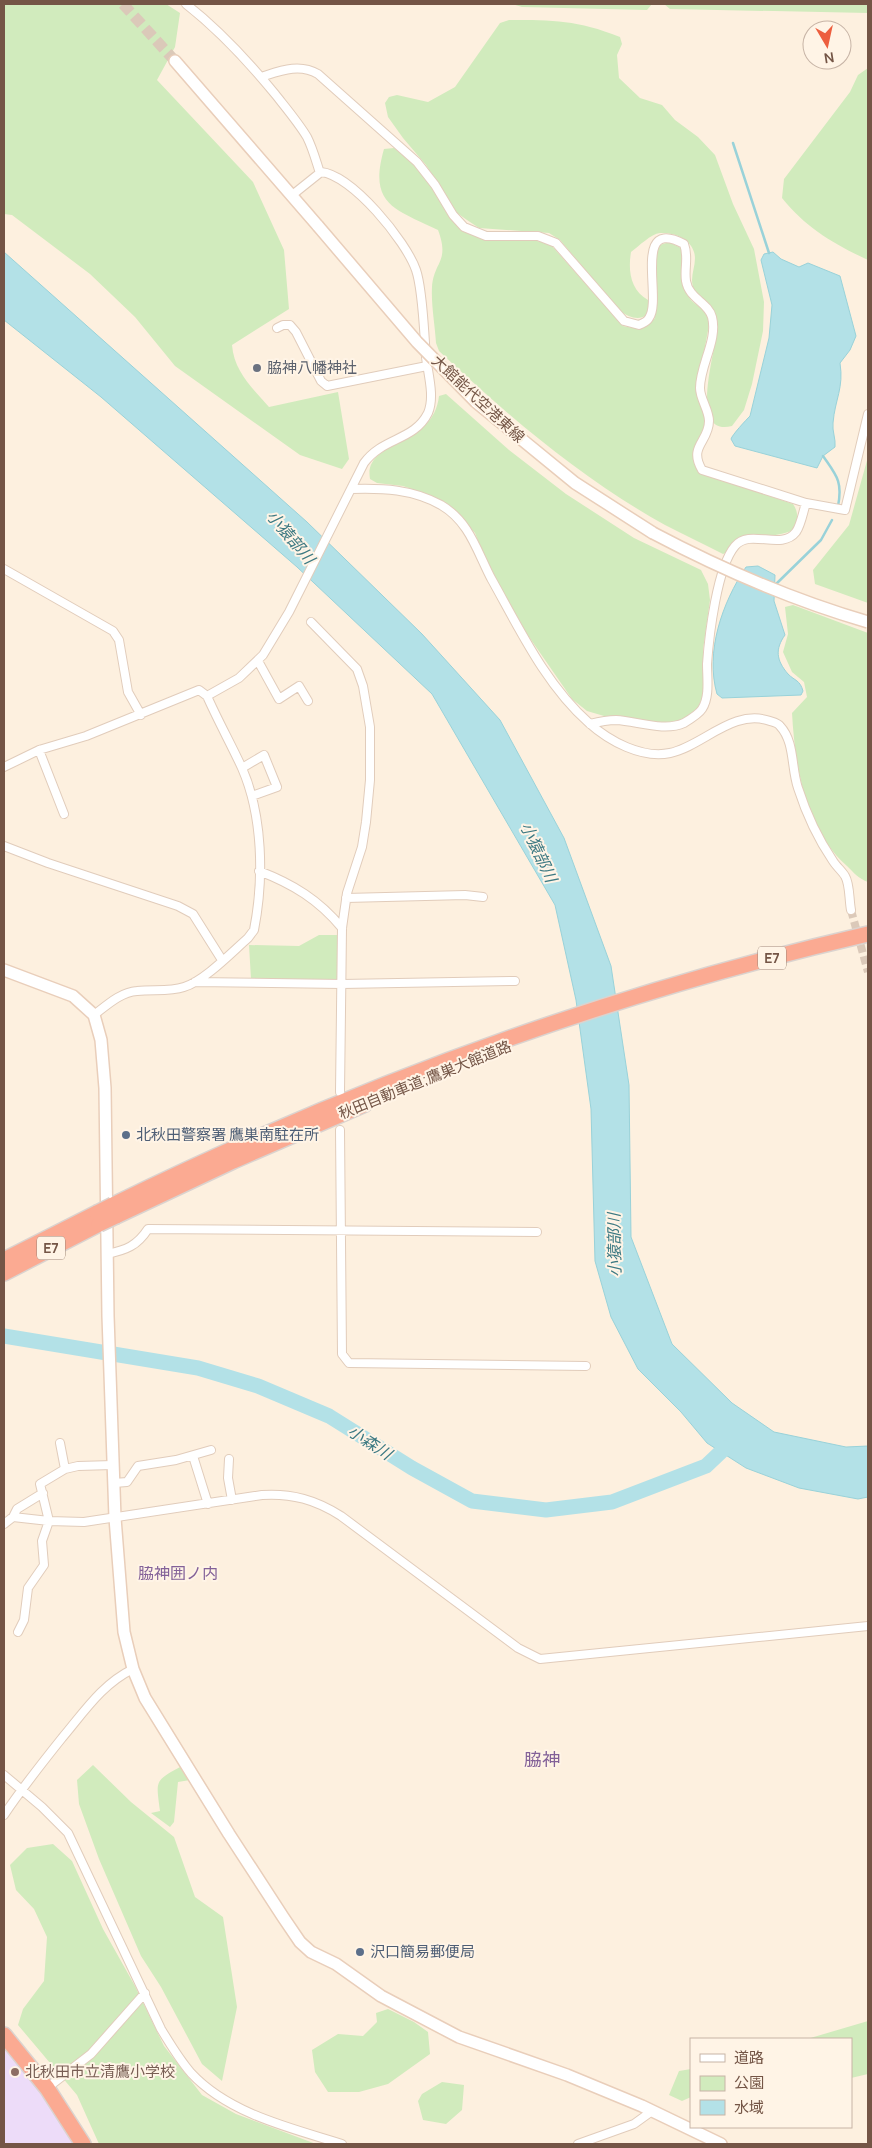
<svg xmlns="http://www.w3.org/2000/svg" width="872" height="2148" font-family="Manrope,'Noto Sans JP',sans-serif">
	<rect width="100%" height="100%" fill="#fdf0df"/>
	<path fill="#eddcf9" d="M4 2046 49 2098 77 2144H4Z"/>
	<path fill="#d1ebbd" d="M4 4H166L180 13 175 47 157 80 253 182 284 250 289 309 232 345C234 371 252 388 269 407L338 392 349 459 342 469 300 455 175 366 135 317 90 274 12 215 4 214Z
		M512 4H652L647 10 522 7Z
		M664 4H868V13L670 9Z
		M509 20C554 20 577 20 620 37L622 44 617 55 619 78 640 98 662 105 675 120 698 137 715 155 733 204 754 249 764 302 763 331 752 384 744 410 732 426C686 438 718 345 717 327 716 304 703 305 694 289 688 277 698 264 694 252 690 238 673 232 660 233 651 234 639 246 631 252 628 270 630 290 648 300L650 305 647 315C638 321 629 317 620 311L560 240 549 233 479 228 467 220 457 213 426 165 403 138 388 117 385 103 389 97 397 95 428 102 455 87 500 23Z
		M868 68V260C834 244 806 228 782 198L784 179 850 92 858 75Z
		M394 148C411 160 424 176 437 192 451 211 450 224 473 235 498 248 528 233 552 246L623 326C637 329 645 329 655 318V258L660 245 669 242 683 249C683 266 679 286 691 300 698 307 706 310 710 320L697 389 705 420V428L693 453 695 465 701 473 793 504C799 513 798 520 793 530 771 541 736 531 728 552L723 554C704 544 684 535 665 525 582 479 508 416 439 351L436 343C435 325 431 305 432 287 434 261 450 262 438 230 395 209 368 205 384 149Z
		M446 394 509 450 566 494 634 538 701 570 708 584 710 600 703 650V695L698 708 683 720 663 723 624 717 604 716 587 711 572 699 527 634 486 561 475 533 455 511 432 496 403 486 377 483 370 479C363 439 433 449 439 396Z
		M868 457V603L815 584 813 570 849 525Z
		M793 605 868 633V882C859 879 853 872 847 866 805 829 795 766 792 713L807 697 804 682 792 672 783 652 788 634 785 607Z
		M319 935H338V980L251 979 249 945 299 946Z
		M93 1765 131 1802 174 1837 195 1897 223 1917 237 2007 222 2081 202 2064 161 1987 141 1956 99 1859 79 1804 77 1780Z
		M182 1766 190 1780 178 1782 174 1822 170 1827 151 1813 160 1811C156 1780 154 1781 182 1766Z
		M53 1844 72 1861 103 1929 135 1986 164 2046 202 2095 236 2114 316 2144H99L77 2095 18 2025 23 2009 44 1981 47 1937 34 1909 16 1890 10 1865 27 1848Z
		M388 2009 414 2022 428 2032 430 2054 388 2084 359 2092H328L315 2072 312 2050 338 2034 363 2036 377 2022 376 2013Z
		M868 2021V2074L851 2078V2039H807Z
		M691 2069V2097L682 2101 669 2095 679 2071Z
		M442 2082 464 2085 462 2110 446 2124 423 2120 418 2101 422 2094Z"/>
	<path fill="#b3e1e7" stroke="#99d2d9" d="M4 252 307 522 422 634 500 720 564 838 611 966 629 1085 631 1237 672 1344 732 1403 774 1432 846 1447 868 1446V1497L858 1499 799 1488 746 1468 707 1443 681 1412 638 1369 611 1317 595 1261 591 1109 576 1000 555 905 432 694 297 567 101 397 4 320Z
		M773 252 781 259 799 267 808 263 840 276 856 336 850 350 840 363C844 388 835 399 833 423 832 431 836 439 835 447L823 456 817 468 735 446 731 439C732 435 746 420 750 416L769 338 772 305 761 260 764 254Z
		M758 566 775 575 774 601 785 635C775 649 776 660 788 674 795 681 800 680 803 691L801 695 722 698 717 694C705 652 722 603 746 567Z"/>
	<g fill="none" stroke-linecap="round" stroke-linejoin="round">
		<path stroke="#99d2d9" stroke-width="2.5" d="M733 143 769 253
			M823 456C836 475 843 481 838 506
			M774 586 821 540 832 520"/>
		<path stroke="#b3e1e7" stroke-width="15" d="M4 1336 198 1368 258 1386 329 1416 412 1468 472 1501 546 1510 612 1502 706 1466 725 1448"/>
		<path stroke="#dbc9b9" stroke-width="8" stroke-dasharray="8 4" stroke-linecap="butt" d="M851 910 868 972"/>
		<path stroke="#dbc9b9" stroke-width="11" stroke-dasharray="11 5.5" stroke-linecap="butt" d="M123 4 175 61"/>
		<defs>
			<path id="street" d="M186 4C219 30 248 61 275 94 286 108 298 122 307 137 313 149 316 161 320 173
				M261 77C280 71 299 63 318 74L417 162 435 185 453 215 464 227 486 236H538L556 243 624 321 639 325C643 323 647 322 649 318 663 299 631 216 684 244 689 257 684 268 686 281 689 299 708 302 712 317 718 340 700 365 700 388 700 399 709 410 709 421 709 442 688 446 702 470L806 503 845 510 868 414
				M277 328 283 325H290L296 332 321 381 327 386 427 366
				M351 489C383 488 412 489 441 505 470 522 477 552 492 580 520 630 546 685 589 723 609 741 642 759 670 753 703 746 733 708 770 721 773 722 778 723 780 726 795 742 791 768 798 788 806 813 818 839 833 861 836 866 842 871 845 876 850 884 849 900 851 910
				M4 569 113 631 119 640 128 692 141 715
				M311 622 357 669 363 686 370 727V780L366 822 362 847 347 893 342 928 340 1092
				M258 661 279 699 299 686 308 701
				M207 696 239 678 263 655 289 612 364 463C383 437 414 441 428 413 435 397 428 374 426 357 424 334 423 290 416 270 406 241 352 175 321 172L291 196
				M590 724C598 722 608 720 616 720 637 721 664 732 684 723 689 720 699 714 702 709 710 697 707 678 707 664 709 636 717 567 735 546 750 528 781 551 796 532 801 525 803 512 806 503
				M39 750 64 814
				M4 767 39 750 86 736 199 690 207 696C218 721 231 744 242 768 263 816 264 879 254 930L248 938C231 953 204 981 184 987 169 992 153 989 137 991 121 992 107 1005 94 1015
				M242 768 264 755 277 787 252 796
				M4 846 48 863 178 906 193 914 222 960
				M259 871C293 884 319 900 342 928
				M346 898 465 895 483 897
				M195 982 342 984 515 981
				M340 1130 342 1354 349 1363 586 1366
				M107 1254C126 1250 137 1246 148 1229L537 1232
				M60 1443 65 1469 40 1484 49 1521 84 1522 262 1495C292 1493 316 1500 341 1516L518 1648 540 1659 868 1626
				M193 1456 208 1504
				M229 1459 228 1478 232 1500
				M65 1469 78 1466 113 1465
				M114 1483 127 1482 138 1466 176 1460 211 1450
				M13 1517 17 1509 43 1493
				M4 1524 13 1517 49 1521 42 1541 44 1565 28 1588 24 1620 18 1632
				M4 1775 42 1807 68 1833 161 2029C170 2044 179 2059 191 2073 229 2114 291 2128 342 2144
				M4 1815C22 1788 42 1763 62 1738 84 1712 102 1684 133 1669
				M47 2088 91 2054 145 1993
				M578 2144 634 2124 652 2111"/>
			<path id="secondary" d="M175 61 318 226
				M476 402 575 483 653 533
				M4 970 73 996 94 1015 101 1040 105 1088 108 1316 115 1518 124 1632 133 1669 145 1698 229 1834 283 1917 300 1942 311 1952 336 1964 381 1996 459 2037 567 2075 642 2106 721 2144"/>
			<path id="highway" d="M113 1205C354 1087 607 994 868 934
				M116 1216 233 1161 365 1104
				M4 1260 97 1213
				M4 1273 99 1224
				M4 2035 47 2088 83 2144"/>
		</defs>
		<use href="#street" stroke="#e1ccbb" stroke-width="10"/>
		<use href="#secondary" stroke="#e9ceba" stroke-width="14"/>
		<use href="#highway" stroke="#dbd3cf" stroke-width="18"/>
		<use href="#street" stroke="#fff" stroke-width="8"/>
		<use href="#secondary" stroke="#fff" stroke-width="11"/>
		<use href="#highway" stroke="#fbaa92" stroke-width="15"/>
		<defs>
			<path id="secondary-bridge" d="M318 226 417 342 476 402
				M653 533C723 570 792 600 868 622"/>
			<path id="highway-bridge" d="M97 1213 113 1205
				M99 1224 116 1216"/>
		</defs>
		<use href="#secondary-bridge" stroke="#e9ceba" stroke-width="14" stroke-linecap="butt"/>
		<use href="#highway-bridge" stroke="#dbd3cf" stroke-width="18" stroke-linecap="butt"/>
		<use href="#secondary-bridge" stroke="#fff" stroke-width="11"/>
		<use href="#highway-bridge" stroke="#fbaa92" stroke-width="15"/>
	</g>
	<circle fill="#6b7280" stroke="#fff4e6" stroke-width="2" cx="257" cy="368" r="5"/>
	<g fill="#5c6f8a" stroke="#fff4e6" stroke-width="2">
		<circle cx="126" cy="1135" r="5"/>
		<circle cx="360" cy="1952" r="5"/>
	</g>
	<circle fill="#8d6e63" stroke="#fff4e6" stroke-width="2" cx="15" cy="2072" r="5"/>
	<g text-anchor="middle" stroke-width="4" stroke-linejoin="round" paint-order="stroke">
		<g fill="#fff4e6" stroke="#9e8576" stroke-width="1">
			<rect x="758" y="946.5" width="28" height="23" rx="4"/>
			<rect x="37" y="1236.5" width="28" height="23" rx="4"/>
		</g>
		<g font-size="14" font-weight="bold" fill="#745546">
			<text x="772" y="963">E7</text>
			<text x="51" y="1253">E7</text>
		</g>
		<g font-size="15" fill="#5b616d" stroke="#fff4e6" text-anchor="start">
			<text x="267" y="373">脇神八幡神社</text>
		</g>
		<g font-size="15" fill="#745546" stroke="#fff4e6">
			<text transform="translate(478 399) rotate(43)" y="5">大館能代空港東線</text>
			<text transform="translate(425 1080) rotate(-22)" y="5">秋田自動車道;鷹巣大館道路</text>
		</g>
		<g font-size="15" fill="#4e5e75" stroke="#fff4e6" text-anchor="start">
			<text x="136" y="1140">北秋田警察署 鷹巣南駐在所</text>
			<text x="370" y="1957">沢口簡易郵便局</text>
		</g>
		<g font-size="15" fill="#785e54" stroke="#fff4e6" text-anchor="start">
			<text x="25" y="2077">北秋田市立清鷹小学校</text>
		</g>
		<g font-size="16" font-style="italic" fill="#3c7982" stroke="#fff4e6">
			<text transform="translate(291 537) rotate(50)" y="6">小猿部川</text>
			<text transform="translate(539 852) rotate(65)" y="6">小猿部川</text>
			<text transform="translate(614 1245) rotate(-91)" y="6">小猿部川</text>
			<text transform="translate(370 1442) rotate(33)" y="6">小森川</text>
		</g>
		<g font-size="16" fill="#836198" stroke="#fff4e6">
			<text x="178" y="1579">脇神囲ノ内</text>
		</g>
		<g font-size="18" fill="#836198" stroke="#fff4e6">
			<text x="542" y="1766">脇神</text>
		</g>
	</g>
	<rect width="872" height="2148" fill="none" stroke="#745546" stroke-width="10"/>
	<rect x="690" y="2038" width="162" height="90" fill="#fff4e6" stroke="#c7b4a6"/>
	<rect x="700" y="2054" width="25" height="8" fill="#ffffff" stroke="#c7b4a6"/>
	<text x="734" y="2063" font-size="15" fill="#745546">道路</text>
	<rect x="700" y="2076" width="25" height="15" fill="#d1ebbd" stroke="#c7b4a6"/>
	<text x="734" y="2088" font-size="15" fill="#745546">公園</text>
	<rect x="700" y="2100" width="25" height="15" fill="#b3e1e7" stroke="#c7b4a6"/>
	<text x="734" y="2113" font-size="15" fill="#745546">水域</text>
	<g transform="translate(827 45) rotate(171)"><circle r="24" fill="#fff4e6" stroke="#c7b4a6"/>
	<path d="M0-4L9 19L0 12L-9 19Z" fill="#ed5e3e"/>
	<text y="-8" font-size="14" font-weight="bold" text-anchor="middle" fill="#745546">N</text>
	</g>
</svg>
